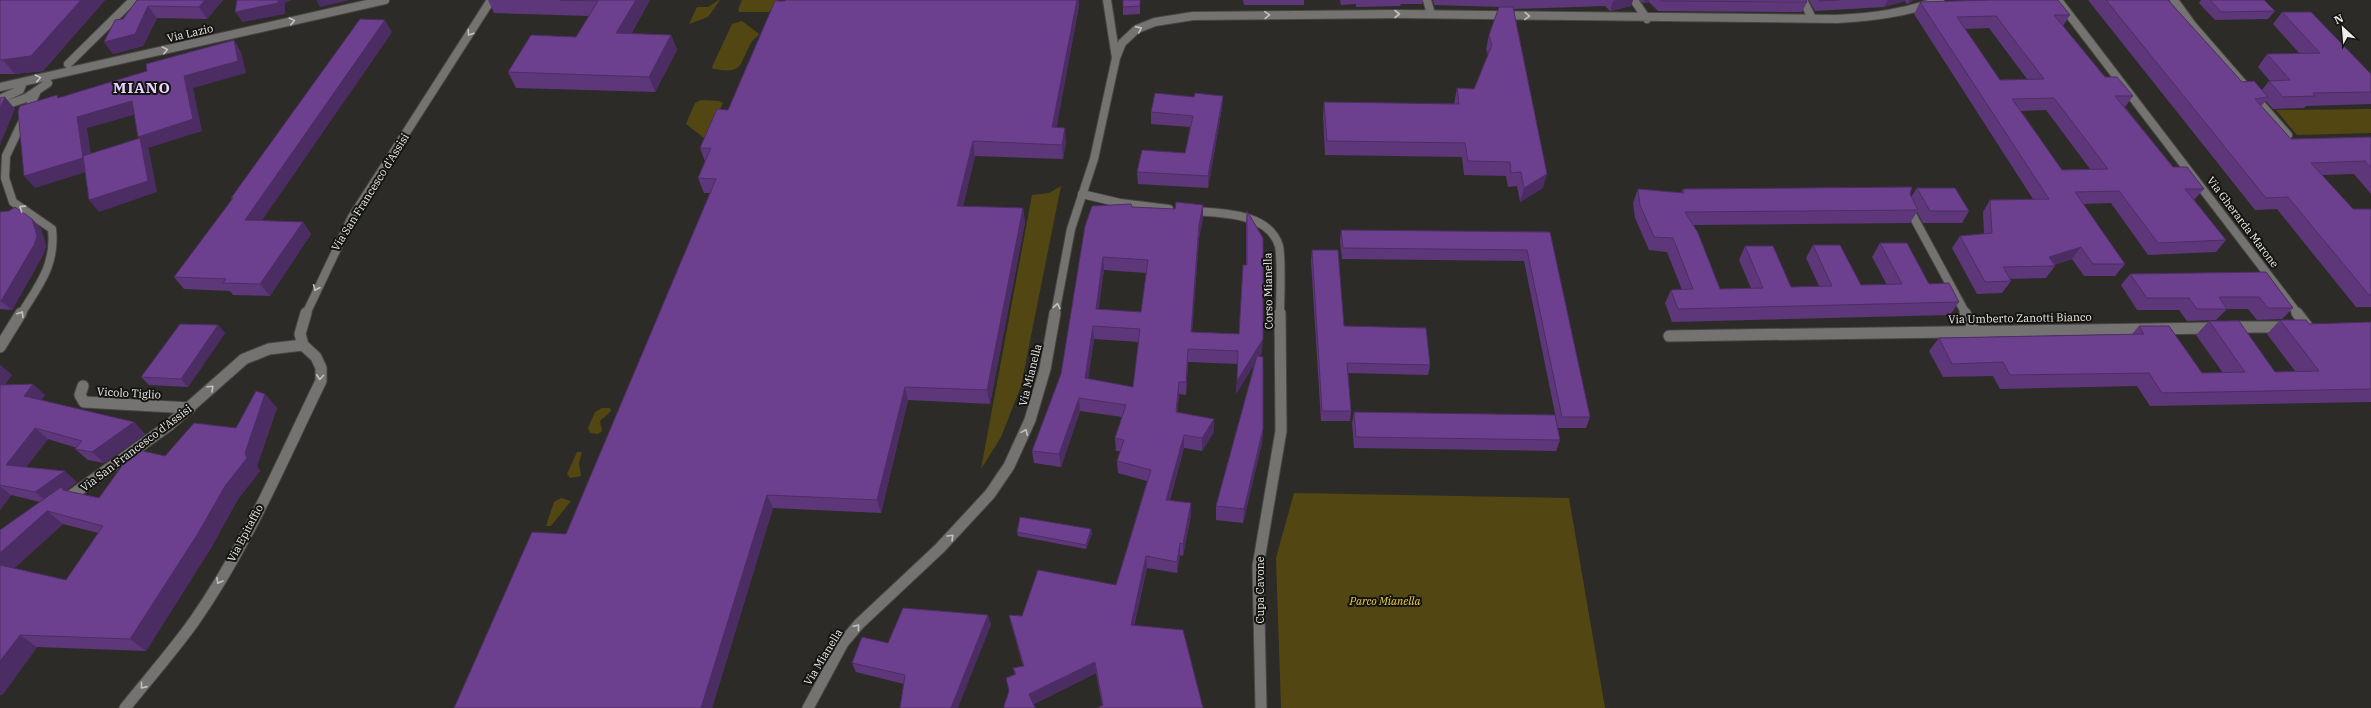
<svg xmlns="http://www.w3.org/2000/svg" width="2371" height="708" font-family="'IBM Plex Serif',serif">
	<rect width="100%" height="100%" fill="#2d2b27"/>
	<path fill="#524713" d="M719 0H720L708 17 689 24 697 7H708Z
		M742 0H778L769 12H739L738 10Z
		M742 21 759 34C757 38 753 39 751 43 738 66 744 74 713 69L712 67 732 24Z
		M701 100 719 101 723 103 707 138H704L686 124 695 103Z
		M2371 109V133L2297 135 2276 110Z
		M1061 186 1021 386 1001 437 981 469 1032 195 1049 193Z
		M602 408H610L611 411 600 421 602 431 598 434 590 433 588 428 595 412Z
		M577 452H582L579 463 581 476 570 478 567 474Z
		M1294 493 1569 498 1605 708H1281L1276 558Z
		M561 498 571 501 551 526H546L554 502Z"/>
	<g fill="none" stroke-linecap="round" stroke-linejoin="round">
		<defs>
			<path id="minor-far1" d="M1427 0 1431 14
				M1634 0 1647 19
				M1803 0 1812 18
				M2058 0 2298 314
				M2174 0 2193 26 2288 135
				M1116 58 1122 43 1137 29 1155 22 1193 16 1400 14 1837 19C1873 17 1906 13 1940 0
				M68 64 133 0
				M0 87 385 0
				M0 99 20 90 23 82
				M0 107 26 98 48 83
				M1082 194 1120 203 1169 209
				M1907 205 1966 314
				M1191 211C1219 213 1269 212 1279 246 1282 260 1280 298 1280 314
				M21 314C39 285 56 265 52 229L13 202 5 178 6 156 36 93
				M306 314 352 217 491 0
				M1055 314 1071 229 1094 159 1116 58 1107 0"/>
			<path id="minor" d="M1965 313 1975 331
				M2297 313 2307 326
				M2231 327H2287
				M1669 336 2215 328
				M0 347 21 313
				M83 386 80 395 84 402 190 408
				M65 500 168 426 244 359 269 349 303 345
				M125 708C148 679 174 650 195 620 246 547 282 461 321 381V368L316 357 303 345 300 334 306 313
				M808 708 843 643 859 624 940 548 990 494 1009 466 1030 420 1045 369 1055 313
				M1261 708 1258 566 1281 431 1280 313"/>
		</defs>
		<use href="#minor-far1" stroke="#484642" stroke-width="10"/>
		<use href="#minor" stroke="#484642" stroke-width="13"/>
		<use href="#minor-far1" stroke="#747371" stroke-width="8"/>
		<use href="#minor" stroke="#747371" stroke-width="11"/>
	</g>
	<path fill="#5d377a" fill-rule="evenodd" d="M0 0H105L43 71 15 74H0Z
		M137 0H223L207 19 157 18 143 46 113 54 104 42 123 19Z
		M488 0H650L631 34 671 35 677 50 655 92 516 88 508 72 576 37 589 16 494 13Z
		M1123 0H1140V14L1123 15Z
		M1243 0H1304V5H1244Z
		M1340 0H1423L1422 4H1401L1400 6 1356 7V4L1341 5Z
		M1433 0H1633L1631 6 1610 11 1605 6 1513 9 1543 188 1520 202 1517 186 1508 187 1506 176 1464 175 1462 157 1325 155 1323 116 1324 102 1454 104 1457 88 1474 89 1488 55 1486 49 1489 35 1500 7 1434 5Z
		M1640 0H1806L1807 2 1802 12H1790L1658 11 1649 2 1643 3Z
		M1809 0H1914L1907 4 1905 1 1884 7 1815 11Z
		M2088 0H2168L2242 82 2262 90 2269 81H2270L2258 67 2267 54H2300L2273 24 2282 12 2371 74V104L2306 106 2304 108 2273 109 2266 101 2261 106 2291 139 2371 137V194L2354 174 2322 175 2353 209H2371V307H2356L2277 209 2255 210Z
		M2201 0H2264L2275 11 2268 19 2215 20 2199 3Z
		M1920 2 2070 15 2063 26 2105 77 2133 96 2125 107 2173 167 2204 189 2194 200 2226 240 2216 252 2148 255 2111 203 2083 204 2125 264 2115 276H2084L2072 259 2054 265 2055 266 2046 278 2009 279 2011 281 2002 293 1977 294 1952 248 1960 236 1984 234 1983 212 1990 200 2033 199 1914 14ZM1989 28 2027 79 2000 80 1965 29ZM2046 110 2090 169 2062 170 2021 111Z
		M1079 6 1056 128 1066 142 1063 159 975 156 963 206 1023 208 1025 222 990 404 908 400 881 513 773 508 712 708H454L566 534 710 193H704L698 178 705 162 700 148 728 110Z
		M392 32 261 221 303 222 311 234 270 296 233 295 230 291 184 289 174 277 232 200 231 198Z
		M1223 96 1222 108 1208 188 1138 184 1137 172 1185 153 1190 127 1151 124V112L1194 97Z
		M1917 188 1969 211 1962 223H1923L1917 212 1910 223 1694 225 1720 289 1751 288 1739 260 1745 246 1791 287 1819 286 1806 258 1813 245 1861 285H1887L1872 257 1880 243 1929 284 1959 302 1950 315 1672 322 1665 303 1671 290H1682L1667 252 1649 250 1635 218 1633 203 1638 189 1681 193 1683 189 1910 194 1911 197Z
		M1132 207 1203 218 1199 238 1192 332 1239 334 1246 265V224L1247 211 1262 352 1260 356 1263 429 1262 443 1243 523 1216 520V506L1255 363 1236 394 1238 364 1188 362 1186 395 1179 394 1177 413 1214 432 1202 451 1184 448 1170 500 1191 515 1183 556 1180 555 1177 573 1147 568 1134 626 1183 630 1102 705 1096 673 1034 704 1035 708H1004V706L1015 675 1013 668 1023 666 1012 627 1009 615 1022 616 1116 585 1147 481 1118 473 1117 461 1120 451H1116L1115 438 1122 417 1080 411 1061 467 1034 463 1032 451 1061 374 1085 226ZM1104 270 1146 273 1141 312 1098 309ZM1094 339 1139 342 1133 387 1088 379Z
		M0 212 32 219 41 229 46 246 43 255 12 310 0 309Z
		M1341 230 1550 232 1590 417 1586 428H1558L1524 261 1342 259 1340 241Z
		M1312 250 1344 326 1430 365 1428 375 1348 373 1351 411 1350 421H1321L1311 261Z
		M2266 272 2293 308 2282 319 2257 320 2248 309H2227L2216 320 2187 321 2179 310H2137L2121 285 2130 274Z
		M2280 320 2309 324 2371 322V402L2150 406 2137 386 2000 389 1993 376 1943 377 1929 351 1939 338 2132 334 2139 326 2202 373H2223L2196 335 2209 321 2275 372 2295 371 2267 334Z
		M218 325 225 333 188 387 149 385 141 377Z
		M0 365 12 375 4 385 45 395 41 400 134 422 145 434 104 463 88 460 75 449 77 448 48 439 26 467 77 482 65 491 99 498 165 456 236 428 265 394 277 408 257 466 260 471 238 499 211 548 146 651 37 647 3 694 0 695V530L40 502 11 495 0 510ZM63 524 98 533 66 580 14 568Z
		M1354 412 1560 440 1556 451 1354 448 1352 423Z
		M1091 529 1092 533 1086 549 1018 536 1017 532Z
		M988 615 991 625 904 684 856 672 852 663 888 643Z"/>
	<path fill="#4c2d63" d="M81 0H105L43 71 15 74 3 60Z
		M205 0H223L207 19 199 7Z
		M278 0H292L285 3V14L243 22 235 12Z
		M316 0H350L320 7Z
		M636 0H650L622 48 616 33Z
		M1077 0H1079V6L1054 142 1052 127Z
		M1616 0H1633L1631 6 1610 11 1613 1Z
		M1644 0H1649V2L1643 3Z
		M1888 0H1906L1905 1 1884 7Z
		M1909 0H1914L1907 4Z
		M148 6 157 18 143 46 113 54 104 42Z
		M385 20 392 32 254 232 245 220Z
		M671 35 677 50 655 92 649 77Z
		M234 40 241 52 246 73 193 88 202 131 148 148 149 150 157 192 99 212 89 200 140 139 138 137 184 76Z
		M1223 96 1222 108 1208 188V176Z
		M5 97 15 109 0 145V108Z
		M132 101 141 113 87 128 93 170 35 188 24 176 77 117Z
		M1065 128 1066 142 1063 159 1062 145Z
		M973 141 975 156 960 220 957 206Z
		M1547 174 1543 188 1520 202 1524 188Z
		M1203 205V218L1199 238 1191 344V332L1199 225Z
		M1023 208 1025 222 990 404 987 390Z
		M32 219 41 229 46 246 43 255 12 310 1 301Z
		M303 222 311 234 270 296 260 284Z
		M2081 247 2072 259 2050 266 2049 257Z
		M1103 257 1104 270 1097 322 1096 309Z
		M218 325 225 333 188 387 181 379Z
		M1093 326 1094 339 1086 391 1085 378Z
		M1263 339 1262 352 1236 394 1237 381Z
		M1188 349V362L1186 395V382Z
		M0 365 12 375 0 391Z
		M1179 382V394L1176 425V412Z
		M33 384 45 395 36 407 24 396Z
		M905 387 908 400 881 513 877 500Z
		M265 394 277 408 257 466 260 471 238 499 211 548 146 651 130 639 245 453Z
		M1079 398 1080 411 1061 467 1059 454Z
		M1214 419V432L1202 451V438Z
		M134 422 145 434 104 463 92 452Z
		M35 428 48 439 19 476 6 465Z
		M1263 429 1262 443 1243 523 1244 509Z
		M1184 435V448L1166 512V500Z
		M65 471 77 482 48 503 35 492Z
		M0 486 11 495 0 510Z
		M767 495 773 508 712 708H701Z
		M1191 503V515L1183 556V544Z
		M47 511 63 524 6 576 0 571V553Z
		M1091 529 1092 533 1086 549V545Z
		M1180 543V555L1177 573V562Z
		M1146 556 1147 568 1131 636V625Z
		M988 615 991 625 958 708H951Z
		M20 635 37 647 3 694 0 695V661Z
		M1095 662 1096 673 1032 705 1029 694Z"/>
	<path fill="#6c408e" stroke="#4c2d63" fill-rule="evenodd" d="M0 0H81L31 56 0 60Z
		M137 0H205L199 7 148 6 135 34 104 42 115 20 123 19Z
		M237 0H278V3L235 12Z
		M560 0H636L616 33 671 35 649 77 508 72 531 35 576 37 598 1Z
		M786 0H1077L1052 127 1065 128 1062 145 973 141 957 206 1023 208 987 390 905 387 877 500 767 495 701 708H454L532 532 566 534 716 179 698 178 711 148H700L717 109 728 110 775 1H785Z
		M1123 0H1140V6L1123 7Z
		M1660 0H1806L1807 2H1794L1661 1Z
		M1819 0H1839L1819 1Z
		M1992 0H2058L2070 15H2054L2105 77H2117L2133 96H2115L2173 167H2187L2204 189H2185L2226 240 2158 243 2119 191 2075 192 2125 264H2093L2081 247 2049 257 2055 266 2003 267 2011 281 1985 282 1960 236 1992 233 1990 200 2049 199 1920 2ZM1996 16 2044 79 2000 80 1957 17ZM2054 98 2108 169 2062 170 2012 99Z
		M2106 0H2168L2242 82 2254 81 2268 97 2255 99 2291 139 2371 137V168L2365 161 2311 163 2353 209H2371V295H2369L2288 197 2266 198Z
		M2210 0H2264L2275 11 2221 12Z
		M1499 7H1513L1547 174 1524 188 1521 172 1511 173 1510 162 1468 161 1465 143 1327 141 1324 102 1459 104 1457 88 1474 89 1492 45 1489 35Z
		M2282 12H2311L2371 74V92L2313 93 2315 96 2283 97 2269 81 2290 80 2267 54 2320 53Z
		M360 19 385 20 245 220 303 222 260 284 223 283 226 279 174 277 233 198H231Z
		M234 40 238 61 184 76 193 119 138 137 132 101 77 117 83 158 24 176 18 111 20 106 57 95 58 98 147 71 146 64Z
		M1155 93 1194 97 1195 93 1223 96 1208 176 1137 172 1142 150 1185 153 1193 116 1151 112Z
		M5 97 0 108V98Z
		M140 138 148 181 89 200 83 156Z
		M1912 187 1910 194 1918 210 1685 212 1698 233 1720 289 1763 288 1745 246H1773L1791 287 1832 286 1813 245H1840L1861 285 1902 284 1880 243H1907L1929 284 1949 283 1959 302 1678 309 1671 290 1693 289 1673 238 1654 237 1640 205 1638 189 1684 193 1683 189Z
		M1917 188H1955L1969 211H1930Z
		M1176 202 1203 205 1199 225 1191 332 1239 334 1243 265H1247V211L1263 238V339L1237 381 1238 351 1188 349 1186 382H1179L1176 412 1214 419 1202 438 1184 435 1166 500 1191 503 1183 544 1180 543 1177 562 1146 556 1131 625 1183 630 1203 708H1097L1103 705 1095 662 1029 694 1035 708H1004V706L1009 691 1006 678 1016 674 1013 668 1024 666 1009 615 1022 616 1038 570 1116 585 1151 470 1117 461 1124 440 1115 438 1126 405 1079 398 1059 454 1032 451 1061 374 1085 226 1092 206 1131 204 1132 207 1175 209ZM1103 257 1148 260 1141 312 1096 309ZM1093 326 1140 329 1133 387 1085 378Z
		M15 207 32 219 37 236 34 245 1 301 0 300V212L9 211Z
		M1341 230 1550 232 1590 417H1562L1527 250 1343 248Z
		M1312 250H1338L1344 326 1426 328 1430 365 1347 363 1351 411H1322Z
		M2266 272 2293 308H2268L2259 297H2219L2227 309H2197L2189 298H2147L2130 274Z
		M2280 320H2306L2309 324 2371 322V389L2162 393 2149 373 2010 375 2003 362 1952 364 1939 338 2144 334 2139 326H2169L2202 373 2245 372 2209 321H2239L2275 372 2319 371Z
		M180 324 218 325 181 379 141 377Z
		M1257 356 1263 357V429L1244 509 1216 506Z
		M33 384 24 396 134 422 92 452 75 449 82 441 35 428 6 465 65 471 35 492 0 485V385Z
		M256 391 265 394 245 453 247 458 225 486 197 535 130 639 20 635 0 661V565L66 580 103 526 47 511 0 553V530L61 487 63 490 99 498 134 449 165 456 194 423 236 428Z
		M1354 412 1555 415 1560 440 1356 437Z
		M1020 517 1091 529 1086 545 1017 532Z
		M903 608 988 615 951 708H900L905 675 852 663 862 637 888 643Z"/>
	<defs><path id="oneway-chevron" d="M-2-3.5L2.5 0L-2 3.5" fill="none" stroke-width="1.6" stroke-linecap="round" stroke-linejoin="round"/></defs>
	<g stroke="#c3c2c0">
		<use href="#oneway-chevron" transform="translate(1397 14)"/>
		<use href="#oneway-chevron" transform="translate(1267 15) rotate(-1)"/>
		<use href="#oneway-chevron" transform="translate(1527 16) rotate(2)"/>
		<use href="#oneway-chevron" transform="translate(292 21) rotate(-13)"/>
		<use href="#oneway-chevron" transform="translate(1139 29) rotate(-27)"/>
		<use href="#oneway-chevron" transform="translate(470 33) rotate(123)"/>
		<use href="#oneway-chevron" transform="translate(165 50) rotate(-13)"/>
		<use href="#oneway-chevron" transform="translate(38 78) rotate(-13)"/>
		<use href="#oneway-chevron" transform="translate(22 208) rotate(-147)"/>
		<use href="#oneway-chevron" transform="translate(316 288) rotate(113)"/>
		<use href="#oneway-chevron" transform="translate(1057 306) rotate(-79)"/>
		<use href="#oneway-chevron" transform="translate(21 314) rotate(-58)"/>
		<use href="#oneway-chevron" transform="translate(320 377) rotate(94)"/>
		<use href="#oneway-chevron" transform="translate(211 388) rotate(-43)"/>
		<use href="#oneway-chevron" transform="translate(1025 432) rotate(-66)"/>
		<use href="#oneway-chevron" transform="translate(951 537) rotate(-45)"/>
		<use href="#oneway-chevron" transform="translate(219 581) rotate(120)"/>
		<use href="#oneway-chevron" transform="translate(857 627) rotate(-49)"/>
		<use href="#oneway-chevron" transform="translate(143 686) rotate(129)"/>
	</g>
	<g text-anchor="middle" stroke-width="4" stroke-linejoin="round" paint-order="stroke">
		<g font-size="11" fill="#eeedea" stroke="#141412">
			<text transform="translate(190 33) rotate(-13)" y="4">Via Lazio</text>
			<text transform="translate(370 192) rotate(-58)" y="4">Via San Francesco d'Assisi</text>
			<text transform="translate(2243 222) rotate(53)" y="4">Via Gherarda Marone</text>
			<text transform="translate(1268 291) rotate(-91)" y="4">Corso Mianella</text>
			<text transform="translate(2020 318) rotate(-1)" y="4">Via Umberto Zanotti Bianco</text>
			<text transform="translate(1030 375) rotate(-76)" y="4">Via Mianella</text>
			<text transform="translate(129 393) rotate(3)" y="4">Vicolo Tiglio</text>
			<text transform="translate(136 448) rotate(-37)" y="4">Via San Francesco d'Assisi</text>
			<text transform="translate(245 533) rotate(-62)" y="4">Via Epitaffio</text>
			<text transform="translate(1260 590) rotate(-90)" y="4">Cupa Cavone</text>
			<text transform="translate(823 657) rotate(-59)" y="4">Via Mianella</text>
		</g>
		<g font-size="11" font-style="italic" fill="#f1d13e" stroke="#141412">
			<text x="1385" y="605">Parco Mianella</text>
		</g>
		<g font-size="15" font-weight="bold" letter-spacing="1" fill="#ead5ff" stroke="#141412">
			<text x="142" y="93">MIANO</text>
		</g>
	</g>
	<g transform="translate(2343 28) rotate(334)" stroke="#141412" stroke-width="3" paint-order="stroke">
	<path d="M0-3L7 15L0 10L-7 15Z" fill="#eeedea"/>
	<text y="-6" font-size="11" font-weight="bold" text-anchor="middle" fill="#eeedea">N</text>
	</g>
</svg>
